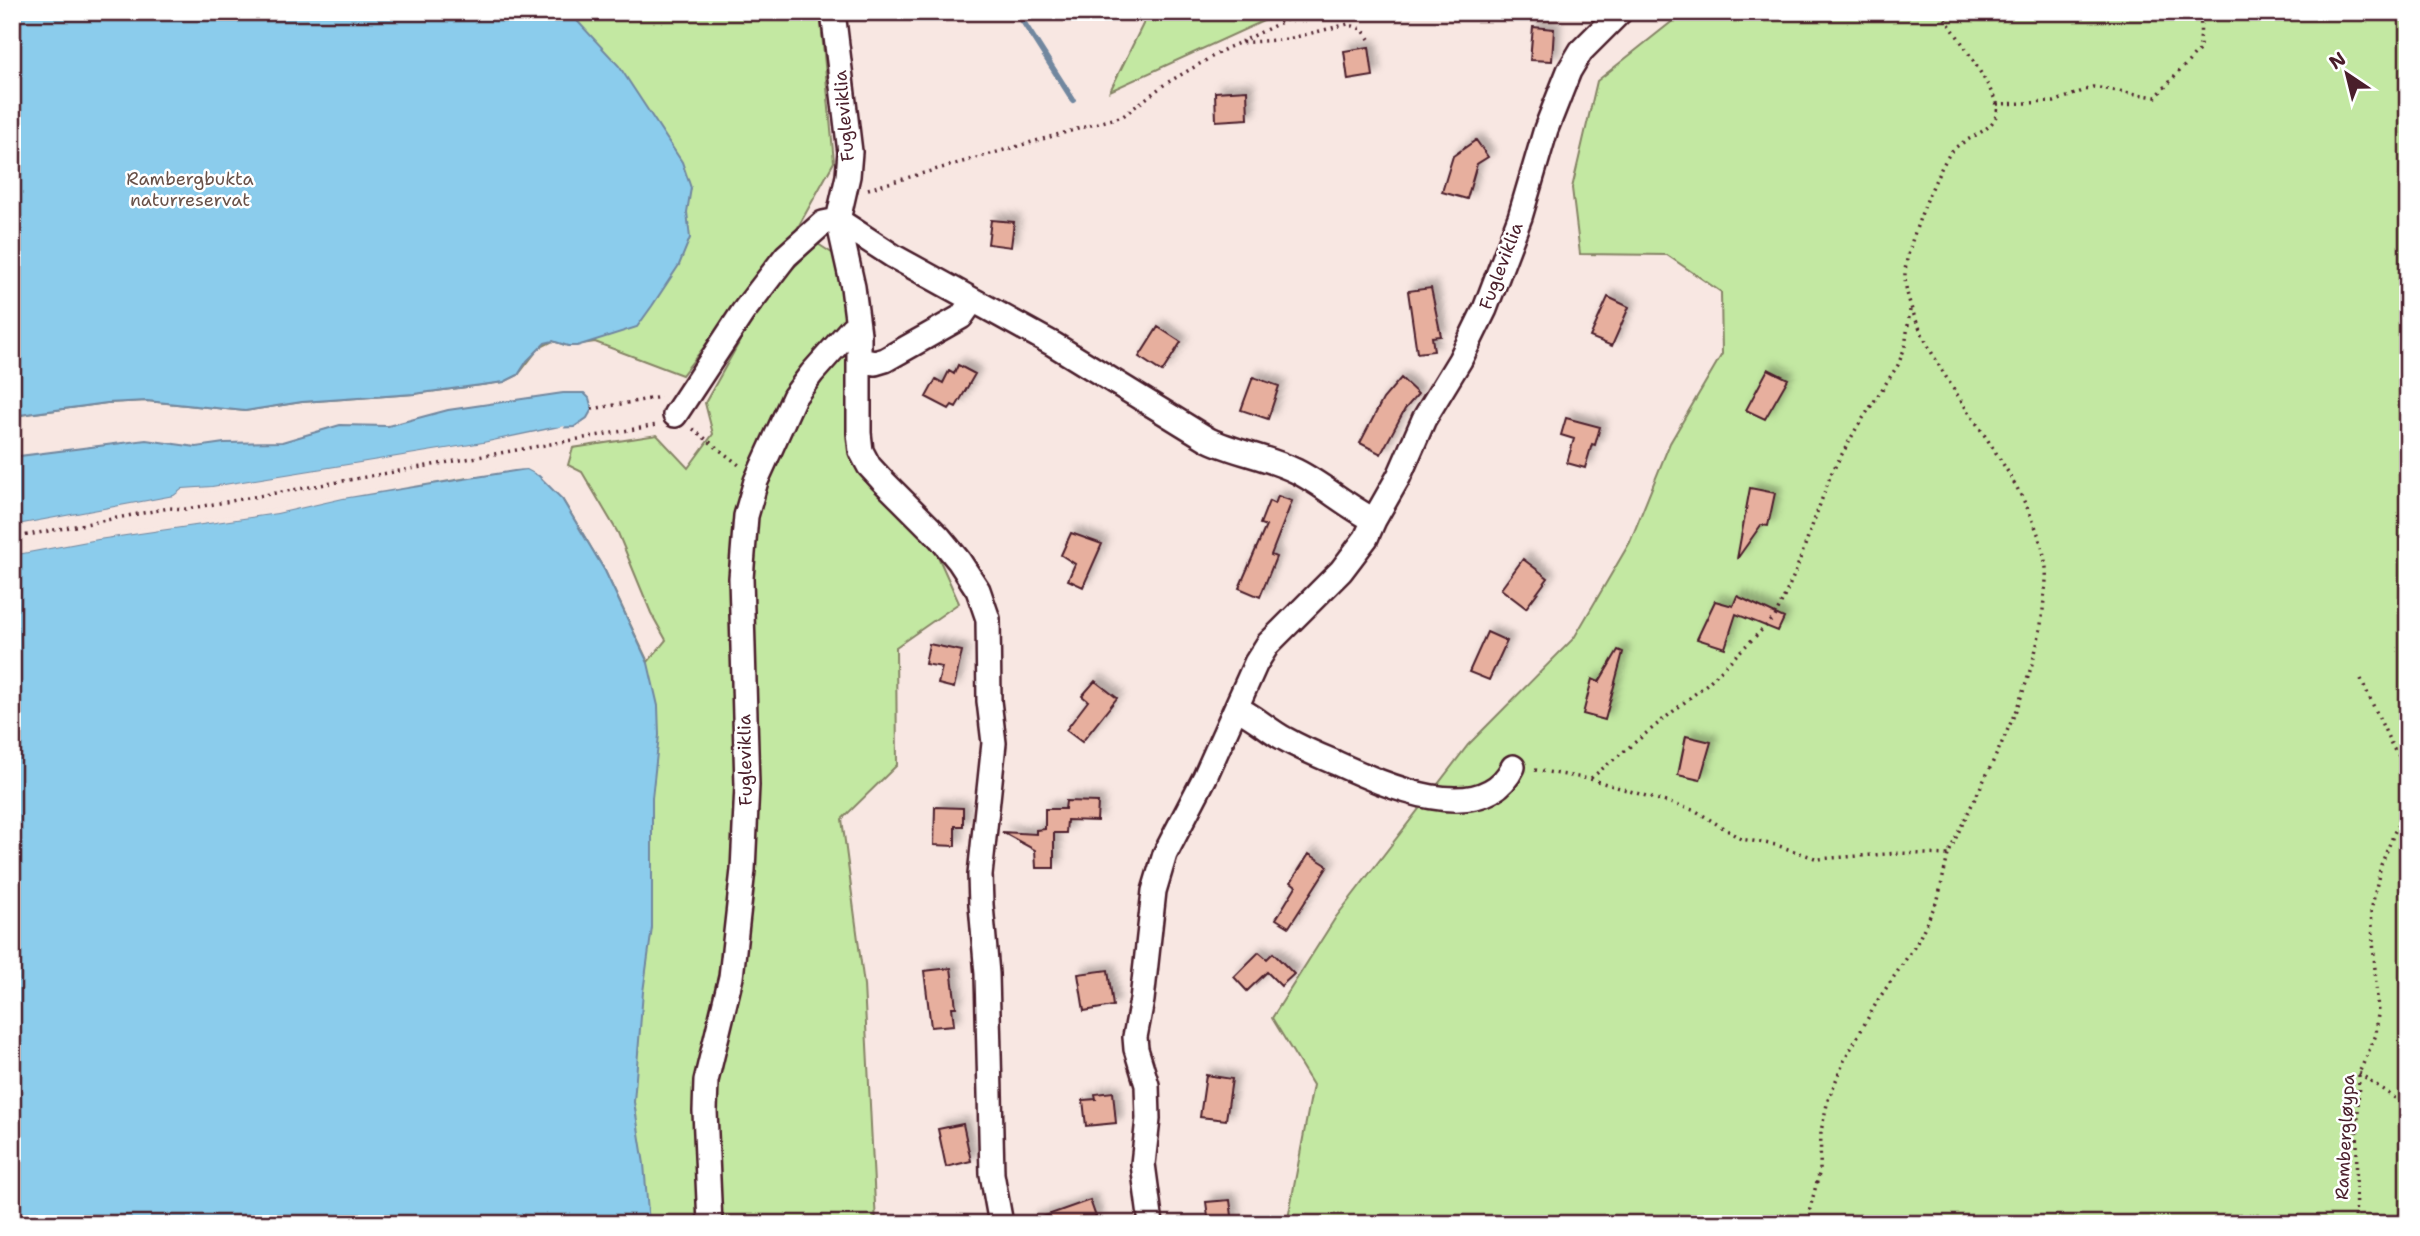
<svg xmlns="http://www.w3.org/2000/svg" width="2420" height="1236" font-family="'Shantell Sans',sans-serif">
	<defs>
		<filter id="shadow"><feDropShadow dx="6" dy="-6" stdDeviation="3.5" flood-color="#0004"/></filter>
	</defs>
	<rect width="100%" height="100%" fill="#f8e7e2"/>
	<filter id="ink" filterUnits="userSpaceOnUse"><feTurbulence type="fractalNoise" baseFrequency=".0143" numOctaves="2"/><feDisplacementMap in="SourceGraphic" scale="14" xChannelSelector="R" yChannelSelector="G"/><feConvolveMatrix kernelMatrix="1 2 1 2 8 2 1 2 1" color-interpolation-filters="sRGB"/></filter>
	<g filter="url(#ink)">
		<path fill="#c3e8a2" stroke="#868466" stroke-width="2" d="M12 12H820L834 162 797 229 682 375 595 342 568 346 553 341 539 348 518 375 504 382 414 394 302 402 245 411 147 401 107 403 12 416Z
			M1149 12H1283L1110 91Z
			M1684 12H2408V1224H1287L1313 1085 1272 1018 1336 917 1468 745 1574 638 1630 542 1670 443 1722 354 1721 292 1667 255 1580 254 1572 188 1597 81Z
			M818 244 841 259 850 385 852 463 932 543 959 603 896 647 897 765 842 819 864 985 876 1224H12V555L277 513 343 498 466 477 562 499 605 571 648 662 666 640 651 613 618 533 582 472 568 465 573 448 657 435 688 468 713 434 705 403 767 293Z"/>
		<path fill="#8bccec" stroke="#71879f" stroke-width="2" d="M12 12H569L619 66 682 162 691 188 687 212 690 238 679 265 652 306 637 327 577 346H568L553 341 545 343 527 361 518 375 504 382 414 394 302 402 245 411 147 401 107 403 12 416Z
			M563 393H584L589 398 592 409 587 418 574 427 553 428 483 443 212 487 183 489 174 496 12 526V457L146 440 196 447 224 443 282 442 340 425 388 426 448 410Z
			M527 469 538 475 562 499 605 571 648 663 658 706 659 735 652 798V928L643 992 634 1102 644 1164 649 1224H12V555L98 539 277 513 343 498Z"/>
		<path fill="#f8e7e2" d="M565 426 563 430 484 446 212 491 184 492 175 499 12 529V526L174 496 183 489 212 487 483 443Z
			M527 465 541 474 538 475 527 469 509 470 343 498 277 513 98 539 12 555V551L97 536 276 509 343 494Z"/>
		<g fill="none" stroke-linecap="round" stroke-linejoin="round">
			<path stroke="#71879f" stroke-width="6" d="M1017 12 1073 100"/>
		</g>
		<path fill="#e7af9e" stroke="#4a1f2b" stroke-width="2" filter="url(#shadow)" d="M1533 27 1554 29 1552 61 1530 60Z
			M1369 47 1373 76 1348 80 1344 51Z
			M1247 90 1248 119 1216 121 1215 92Z
			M1476 140 1488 157 1477 164 1467 199 1442 192 1453 156Z
			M991 220 1014 222 1011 247 988 244Z
			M1431 288 1441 336 1432 337 1434 351 1417 353 1408 291Z
			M1608 297 1629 307 1612 346 1590 337Z
			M1158 327 1181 342 1162 372 1139 357Z
			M958 365 975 374 956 407 952 405 949 409 926 397 936 379 943 383 949 371 954 374Z
			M1768 369 1788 379 1765 419 1746 410Z
			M1253 377 1279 386 1268 419 1241 410Z
			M1401 378 1418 394 1405 409 1381 454 1360 443 1383 399Z
			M1566 418 1600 427 1595 445 1592 444 1585 468 1567 463 1574 439 1561 435Z
			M1750 488 1775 493 1768 526 1761 525 1737 559Z
			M1278 496 1292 501 1271 555 1276 557 1260 597 1239 588 1266 526 1260 524 1269 501 1275 504Z
			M1071 533 1102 544 1083 587 1068 580 1075 564 1061 555Z
			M1523 559 1548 578 1526 608 1501 589Z
			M1737 596 1784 618 1778 631 1736 614 1725 648 1697 639 1715 601 1733 606Z
			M1487 632 1507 641 1489 680 1469 672Z
			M929 644 962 651 954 688 938 684 942 667 925 664Z
			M1618 650 1623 652 1605 720 1583 714 1592 679 1599 682Z
			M1095 681 1117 698 1082 742 1066 730 1088 701 1082 696Z
			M1686 736 1711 742 1700 780 1678 775Z
			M1066 801 1098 802 1097 821 1067 820 1066 833H1054V868H1036L1035 850 1002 832 1036 834V830L1045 829V809H1065Z
			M935 807 963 808V826H955V846L934 845Z
			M1309 854 1328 866 1289 927 1276 919 1296 886 1291 882Z
			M1259 952 1267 959 1273 953 1294 974 1281 986 1267 972 1247 991 1234 977Z
			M951 968 956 1007H952L954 1025 931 1027 924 971Z
			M1108 970 1113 1006 1084 1011 1078 974Z
			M1206 1075 1232 1079 1226 1120 1200 1117Z
			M1113 1092 1116 1123 1086 1126 1083 1100 1096 1099 1095 1094Z
			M963 1124 971 1161 946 1167 938 1129Z
			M1090 1200 1097 1220 1087 1224H1031V1221Z
			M1230 1200 1233 1224H1209L1206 1202Z"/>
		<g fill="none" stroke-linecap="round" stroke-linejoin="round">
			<defs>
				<path id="minor" d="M833 12 850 152 848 176 838 220 853 287 859 334V433L861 451 869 466 881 479 940 538 959 561 978 590 988 619 989 701 994 743 980 875 981 905 987 974 992 1174 1001 1224
					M860 360 875 363 885 360 961 317 973 300
					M675 415 743 312 786 256 823 223 838 220 893 256 1053 344 1209 440C1237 453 1268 457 1296 471 1324 485 1346 506 1374 520
					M1236 708C1253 715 1268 730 1285 739 1301 748 1317 755 1334 762 1380 783 1482 831 1513 767
					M710 1224 705 1111 706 1081 731 977 743 870 747 785 741 578 746 516 756 481 794 397 812 373 852 328 857 327
					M1151 1224 1143 1164 1148 1119 1147 1085 1136 1049 1135 1037 1142 1000 1154 891 1165 854 1205 777 1256 663 1268 644 1341 571 1366 538 1374 520 1399 476 1424 419 1460 360 1485 309 1520 217 1546 129 1569 71 1581 51 1620 12"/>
			</defs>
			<use href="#minor" stroke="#4a1f2b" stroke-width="28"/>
			<path stroke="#4a1f2b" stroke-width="3.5" stroke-dasharray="2 5" stroke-linecap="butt" d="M1241 42 1302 12
				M1997 104 2054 102 2093 87 2156 97 2200 49 2201 12
				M868 189 1123 116 1165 84 1227 48 1239 43 1288 39 1348 24 1363 30 1369 39
				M592 409 661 397
				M693 429 739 465
				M12 538 169 508 186 509 657 425
				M2361 679 2393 748 2408 767
				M1535 770 1590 779 1696 811 1741 839 1776 845 1818 859 1900 853 1948 855C1985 772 2037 692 2044 599 2045 589 2047 578 2046 568 2040 514 1996 452 1966 408 1944 375 1905 315 1905 275 1904 252 1937 170 1951 152 1963 138 1989 134 1996 116 1997 114 1998 108 1997 106 1995 92 1950 22 1939 12
				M1591 778 1707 684 1775 617 1795 573 1831 474 1856 429 1898 365 1905 347 1910 310
				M2359 1073 2408 1107
				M1806 1224 1820 1170 1821 1131 1828 1100 1844 1061 1878 1000 1917 943 1938 899 1948 855
				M2355 1224 2359 1073 2376 1035 2378 1013 2371 911 2381 865 2395 831 2408 811"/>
			<use href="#minor" stroke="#fff" stroke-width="23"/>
		</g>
	</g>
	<g text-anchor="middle" stroke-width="5" stroke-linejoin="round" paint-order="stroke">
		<g font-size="18" fill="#4a1f2b" stroke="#fff">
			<text transform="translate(844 116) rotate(-95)" y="6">Fugleviklia</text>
			<text transform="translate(1501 266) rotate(-69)" y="6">Fugleviklia</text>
			<text transform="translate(745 760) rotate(-91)" y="6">Fugleviklia</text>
			<text transform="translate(2345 1137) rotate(-87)" y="6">Rambergløypa</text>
		</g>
		<g font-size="18" fill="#685149" stroke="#fff">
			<text x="190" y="185">Rambergbukta<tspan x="190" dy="21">naturreservat</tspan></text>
		</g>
	</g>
	<rect width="2420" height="1236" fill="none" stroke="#fff" stroke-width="42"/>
	<rect x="21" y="21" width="2378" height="1194" fill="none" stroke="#4a1f2b" stroke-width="2.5" filter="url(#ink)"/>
	<g transform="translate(2347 74) rotate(325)" stroke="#ffffff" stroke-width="5" paint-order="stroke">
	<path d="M0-5L12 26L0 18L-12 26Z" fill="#4a1f2b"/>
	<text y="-10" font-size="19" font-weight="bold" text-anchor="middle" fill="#4a1f2b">N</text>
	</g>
</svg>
